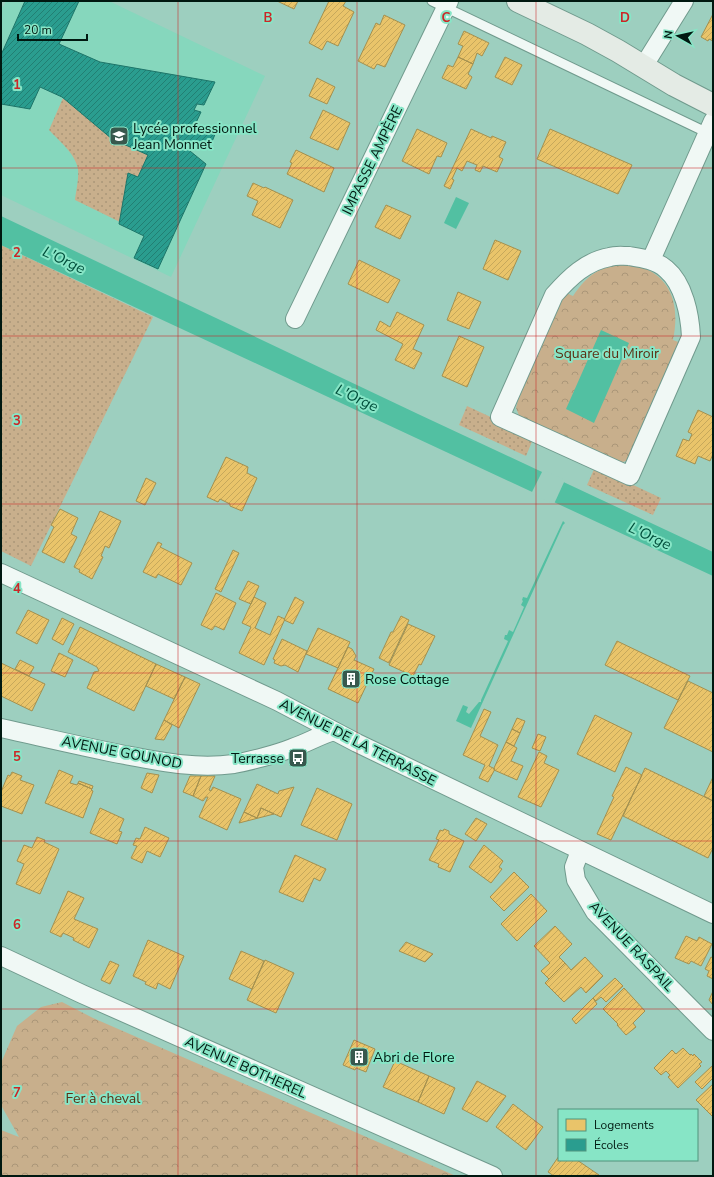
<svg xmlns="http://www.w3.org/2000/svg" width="714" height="1177" font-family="'Nunito Sans',sans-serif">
	<defs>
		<pattern id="grass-dots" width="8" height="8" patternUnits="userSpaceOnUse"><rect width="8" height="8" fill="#c8af8c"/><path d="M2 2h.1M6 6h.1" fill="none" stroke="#aa9678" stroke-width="1.8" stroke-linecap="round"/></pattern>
		<pattern id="park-crowns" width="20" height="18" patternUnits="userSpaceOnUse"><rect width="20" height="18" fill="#c8af8c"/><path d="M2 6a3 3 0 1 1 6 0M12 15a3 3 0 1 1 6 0" fill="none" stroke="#aa9678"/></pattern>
		<pattern id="homes-hatch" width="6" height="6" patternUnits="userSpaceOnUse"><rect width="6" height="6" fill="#e9c46a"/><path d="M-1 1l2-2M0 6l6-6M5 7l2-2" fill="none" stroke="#c6a85b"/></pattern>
		<pattern id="schools-hatch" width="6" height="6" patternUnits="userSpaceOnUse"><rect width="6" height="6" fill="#2a9d8f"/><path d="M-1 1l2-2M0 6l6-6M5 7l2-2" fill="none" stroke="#227f73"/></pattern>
	</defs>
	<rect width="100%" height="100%" fill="#9dcfbf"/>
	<path fill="#86d7bd" d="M6 1H109L265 76 171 277 1 195V6L3 7Z"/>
	<path fill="url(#grass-dots)" d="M63 98 112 139 148 155 138 177 128 173 120 222 75 200C76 191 79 179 78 169 75 153 59 141 49 130Z
		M1 245 153 317 31 566 1 551Z
		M467 406 534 437 526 456 459 425Z
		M595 467 661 498 653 515 587 485Z"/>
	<path fill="url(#park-crowns)" d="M626 264C632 265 639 266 644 268 675 281 679 311 673 340L681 343 631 457 626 461 619 463 520 418 516 408 518 400 564 292 573 296C588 274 600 266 626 264Z
		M62 1002 93 1018 456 1176H1V1130L19 1137 2 1107 1 1063 17 1026 41 1007Z"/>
	<path fill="#52c0a2" d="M456 197 469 203 456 229 444 223Z
		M1 216 418 414 713 552V576L1 245Z
		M601 330 629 343 594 423 566 409Z
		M563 521 565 523 563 525 471 728 456 721 463 705 468 707 466 712 469 714 479 702H481V700L508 641 504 639 505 635H507L509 630 513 632 524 607 521 605 523 601 522 600 523 597 527 598Z"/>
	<path fill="#9dcfbf" d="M543 470 565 480 554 504 531 494Z"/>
	<path fill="url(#homes-hatch)" stroke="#a3904f" d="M277 1H298L294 9Z
		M329 1H346L343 6 354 12 338 46 327 41 322 50 309 43Z
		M713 14V41L709 39 708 41 701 37Z
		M384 15 405 25 385 67 377 64 374 69 358 61 376 23 380 25Z
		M464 31 489 43 482 56 477 53 473 64 458 57 463 46 458 44Z
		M458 57 473 64 468 74 472 77 466 89 442 78 448 65 453 67Z
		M505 57 522 65 512 85 495 77Z
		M317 78 335 87 327 104 309 96Z
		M323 110 350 123 338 150 310 138Z
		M417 129 447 143 441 157 437 156 429 174 402 161Z
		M471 129 491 138 492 136 506 142 499 157 503 159 497 172 483 166 480 172 475 170 477 165 467 161 462 171 457 168 452 179 454 180 450 189 444 186Z
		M550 129 632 165 618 194 537 159Z
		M296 150 334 168 324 192 287 174 292 163 290 162Z
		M253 183 264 188 265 187 293 200 280 228 252 215 258 201 247 196Z
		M386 205 411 216 400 239 375 227Z
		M495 240 521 251 508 280 483 269Z
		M359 260 400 280 388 303 348 284Z
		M458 292 481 302 469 329 447 320Z
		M397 312 424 325 413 349 422 353 414 369 395 360 403 344 376 330 380 321 390 327Z
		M459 336 484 347 467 387 442 376Z
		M698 410 713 417V454L710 461 698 456 695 464 676 456 683 439 689 441 692 434 688 432Z
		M226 457 248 467 247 473 257 478 242 511 230 506V504L220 499 218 502 207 497Z
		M146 478 156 483 145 505 136 501Z
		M60 509 78 518 71 534 77 537 64 563 42 552 54 527 51 525Z
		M100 511 121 521 109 548 105 546 101 556 103 557 92 579 79 572 80 570 74 567Z
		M158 542 162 544 160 547 192 563 181 585 158 574 156 578 143 572Z
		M233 550 239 553 221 592 215 589Z
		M248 581 259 586 251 604 239 599Z
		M216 593 236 603 224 630 215 626 212 630 201 625Z
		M254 597 266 603 255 628 270 635 278 616 285 619 264 665 239 653 251 627 242 623Z
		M295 597 304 602 293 624 284 620Z
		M28 610 49 620 37 644 16 633Z
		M401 616 409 620 389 663 379 658 391 632H393Z
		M62 618 74 624 63 645 52 639Z
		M408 624 435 636 421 665 419 664 413 676 389 665Z
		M80 627 156 664 134 711 87 688 94 672 99 671 97 667 68 652Z
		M318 628 350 642 338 668 306 654Z
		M282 639 307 651 298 672 285 665 281 666 274 663 275 660 273 659Z
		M617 641 690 676 678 700 605 665Z
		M348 647 352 649 356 656 354 660 374 669 358 703 328 689Z
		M59 653 73 660 65 677 51 671Z
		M20 660 34 667 29 676 15 669Z
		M1 664V663L45 684 32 711 1 696Z
		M156 664 185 677 174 699 146 686Z
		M185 677 200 684 179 728 164 720Z
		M688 681 713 693V752L664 728Z
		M484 709 491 712 480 736 498 745 489 766 495 769 488 782 479 778 485 765 463 755Z
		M595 715 632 733 615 772 577 754Z
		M517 718 525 721 520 733 512 729Z
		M164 720 172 725 164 740 155 739Z
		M512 729 520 733 514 746 506 742Z
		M538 734 546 737 540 751 532 748Z
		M506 742 517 748 511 761 523 766 517 780 494 770V768Z
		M539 752 547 756 544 763 559 770 541 807 518 797Z
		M626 767 642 775 611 840 597 834 614 797 612 796Z
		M645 768 713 801V848L708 858 623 816Z
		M59 770 73 776 70 783 77 785 78 783 92 789 91 790 93 791 83 818 45 803Z
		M12 772 22 776 20 780 34 785 22 814 1 806V792L8 775 10 776Z
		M147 773 159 775 152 793 141 788Z
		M190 776H201L193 796 183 792Z
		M201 776H215L209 790 211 791 213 787 241 799 227 830 199 817 208 797H206L203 801 193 796Z
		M713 777V801L704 796Z
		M79 781 93 786 92 789 78 783Z
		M257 784 278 794 279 791 294 787 281 817 261 808 257 818 244 812Z
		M317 788 352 804 337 840 301 825Z
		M100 808 124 819 119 831 122 832 117 844 90 833Z
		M261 808 274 814 239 823 244 812 257 818Z
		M476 818 487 824 476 841 465 834Z
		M145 827 169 838 160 857 147 851 142 863 131 858 137 846 133 845 136 838 140 839Z
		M444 829 449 831V834L464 841 450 872 438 867 439 864 429 860 439 840 436 839 440 830 443 831Z
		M37 837 45 840 44 842 59 849 40 894 16 884 24 864 17 861 24 845 32 848Z
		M484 845 503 861 499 867 502 869 491 883 469 867Z
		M295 855 326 869 320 881 314 878 303 902 279 892Z
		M514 872 529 887 504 911 490 897Z
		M68 891 84 898 74 919 98 929 89 948 73 940 74 938 63 933 61 937 50 932Z
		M531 894 547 911 517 941 501 924Z
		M555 926 572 944 559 957 565 963 549 979 541 971 550 963 534 946Z
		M686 936 697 941 699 937 712 944 701 966 691 961 689 964 675 958Z
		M148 940 184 956 170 989 158 983 156 989 145 984 146 982 133 976Z
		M406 942 433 954 425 962 399 951Z
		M241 951 264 961 252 989 229 979Z
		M585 957 603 976 586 993 581 987 564 1002 545 983 565 963 571 970Z
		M711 957 713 958V979L707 976 709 971 705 969Z
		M265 960 294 973 276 1013 247 1000Z
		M110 961 119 965 110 984 101 980Z
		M615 978 623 986 606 1002 601 997 596 1001 593 998Z
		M624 988 645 1011 633 1023 636 1027 626 1035 617 1025 618 1024 603 1009Z
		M713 991V1005L709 1000Z
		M593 998 597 1004 576 1024 572 1019Z
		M354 1040 375 1049 366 1072 356 1068 355 1070 343 1065Z
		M683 1048 690 1055 691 1054 693 1056 694 1054 702 1062 699 1064 701 1066 678 1088 668 1077 670 1075 666 1071 661 1075 654 1068 672 1050 676 1054Z
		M395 1061 429 1076 418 1102 383 1087Z
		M712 1066 713 1078 702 1089 695 1082Z
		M429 1076 455 1088 444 1114 418 1102Z
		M477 1081 506 1096 487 1122 462 1109Z
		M713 1084V1117L696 1100Z
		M513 1104 543 1127 526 1150 496 1127Z
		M559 1156V1160H577L599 1175 554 1176 548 1172Z"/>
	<path fill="url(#schools-hatch)" stroke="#1d7569" d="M25 1H79L59 44 100 62 215 82 204 105 197 104 194 110 201 112 194 127 216 132 211 144 208 146 195 142 190 151 206 164 158 269 134 258 144 236 119 224 128 173 138 177 148 155 112 139 62 97 40 87 30 109 1 104V55Z"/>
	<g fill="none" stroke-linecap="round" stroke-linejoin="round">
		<defs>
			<path id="lane" d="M432 1 710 134"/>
			<path id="street" d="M643 67 684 1
				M629 256C641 258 656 260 666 269 684 284 690 315 691 337L630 476 500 417 554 295C569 278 586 261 610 257 616 255 622 256 629 256Z
				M651 260 713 121
				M295 319 449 1
				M1 573 277 701 357 743 713 914
				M1 728C42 737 84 747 125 755 162 762 196 769 234 764 250 761 277 754 292 748 307 743 320 735 334 731
				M580 851 574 867 576 880 595 912 713 1031
				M1 956 82 994 493 1176"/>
			<path id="secondary" d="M518 1 587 34 618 51 674 85 713 105"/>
		</defs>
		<use href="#lane" stroke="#709a8d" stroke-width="11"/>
		<use href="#street" stroke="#709a8d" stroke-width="20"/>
		<use href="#secondary" stroke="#709a8d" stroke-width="24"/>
		<use href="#lane" stroke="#f0f8f5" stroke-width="9"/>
		<use href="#street" stroke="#f0f8f5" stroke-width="18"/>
		<use href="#secondary" stroke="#e4ebe5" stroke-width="22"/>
	</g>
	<path fill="none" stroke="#cb2727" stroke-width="1" stroke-opacity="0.55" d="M178 1V1176M357 1V1176M536 1V1176M1 168H713M1 336H713M1 504H713M1 673H713M1 841H713M1 1009H713"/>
	<defs>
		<symbol id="school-square" viewBox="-11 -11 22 22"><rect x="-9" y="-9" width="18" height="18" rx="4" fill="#37584d" stroke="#87e5c6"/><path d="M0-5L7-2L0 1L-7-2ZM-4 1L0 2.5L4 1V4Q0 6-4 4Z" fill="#fff"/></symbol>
		<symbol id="building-square" viewBox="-11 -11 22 22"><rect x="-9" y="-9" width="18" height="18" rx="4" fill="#37584d" stroke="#87e5c6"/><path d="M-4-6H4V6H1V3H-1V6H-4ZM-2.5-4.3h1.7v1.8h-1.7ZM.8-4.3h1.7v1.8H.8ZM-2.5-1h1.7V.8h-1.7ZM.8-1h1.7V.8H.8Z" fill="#fff"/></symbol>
		<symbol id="bus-square" viewBox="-11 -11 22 22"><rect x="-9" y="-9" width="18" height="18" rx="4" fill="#37584d" stroke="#87e5c6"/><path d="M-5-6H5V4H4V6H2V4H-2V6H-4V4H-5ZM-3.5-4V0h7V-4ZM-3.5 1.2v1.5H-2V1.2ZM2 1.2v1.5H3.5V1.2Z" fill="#fff"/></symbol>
	</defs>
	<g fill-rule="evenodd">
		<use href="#school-square" x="108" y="125" width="22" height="22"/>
		<use href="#building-square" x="340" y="668" width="22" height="22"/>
		<use href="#bus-square" x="287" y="747" width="22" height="22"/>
		<use href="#building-square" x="348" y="1046" width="22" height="22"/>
	</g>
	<g text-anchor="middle" stroke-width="4" stroke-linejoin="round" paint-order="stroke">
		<g font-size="14" fill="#001810" stroke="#87e5c6" text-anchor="start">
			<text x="133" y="133">Lycée professionnel<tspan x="133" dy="16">Jean Monnet</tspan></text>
			<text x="365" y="684">Rose Cottage</text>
			<text x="284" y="763" text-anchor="end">Terrasse</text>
			<text x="373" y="1062">Abri de Flore</text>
		</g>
		<g font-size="14" fill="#001810" stroke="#87e5c6">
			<text transform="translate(372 160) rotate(-64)" y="5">IMPASSE AMPÈRE</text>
			<text transform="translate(358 742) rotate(27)" y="5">AVENUE DE LA TERRASSE</text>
			<text transform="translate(122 752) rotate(11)" y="5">AVENUE GOUNOD</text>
			<text transform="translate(632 946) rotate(47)" y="5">AVENUE RASPAIL</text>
			<text transform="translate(246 1067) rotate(24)" y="5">AVENUE BOTHEREL</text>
		</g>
		<g font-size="14" fill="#5c3014" stroke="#87e5c6">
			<text x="607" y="358">Square du Miroir</text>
			<text x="103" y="1103">Fer à cheval</text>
		</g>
		<g font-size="15" font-style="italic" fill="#004e3b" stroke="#87e5c6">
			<text transform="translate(64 260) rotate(25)" y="5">L'Orge</text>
			<text transform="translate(357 398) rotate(25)" y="5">L'Orge</text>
			<text transform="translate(650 536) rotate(25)" y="5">L'Orge</text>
		</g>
	</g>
	<g font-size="13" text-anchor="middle" font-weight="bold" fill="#cb2727" stroke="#87e5c6" stroke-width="4" stroke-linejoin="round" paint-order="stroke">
		<text x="268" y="22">B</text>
		<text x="446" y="22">C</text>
		<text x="625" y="22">D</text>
		<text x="17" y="89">1</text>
		<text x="17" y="257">2</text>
		<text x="17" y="425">3</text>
		<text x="17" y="593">4</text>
		<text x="17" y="761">5</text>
		<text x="17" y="929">6</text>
		<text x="17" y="1097">7</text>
	</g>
	<rect width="714" height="1177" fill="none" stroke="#001810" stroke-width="4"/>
	<rect x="558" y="1109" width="140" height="52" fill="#87e5c6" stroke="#51937d"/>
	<rect x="566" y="1119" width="20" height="12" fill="#e9c46a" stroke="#51937d"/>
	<text x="594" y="1129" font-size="12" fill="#001810">Logements</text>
	<rect x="566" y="1139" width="20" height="12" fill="#2a9d8f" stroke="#51937d"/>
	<text x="594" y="1149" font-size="12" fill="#001810">Écoles</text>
	<g transform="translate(678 36) rotate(278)" stroke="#87e5c6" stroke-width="3" paint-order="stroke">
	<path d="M0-3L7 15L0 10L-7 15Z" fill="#001810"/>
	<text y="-6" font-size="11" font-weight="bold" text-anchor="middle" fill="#001810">N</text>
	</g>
	<path d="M18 34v6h69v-6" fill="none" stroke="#001810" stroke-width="2"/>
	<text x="24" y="34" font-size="12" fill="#001810" stroke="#87e5c6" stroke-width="3" paint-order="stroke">20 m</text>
</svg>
